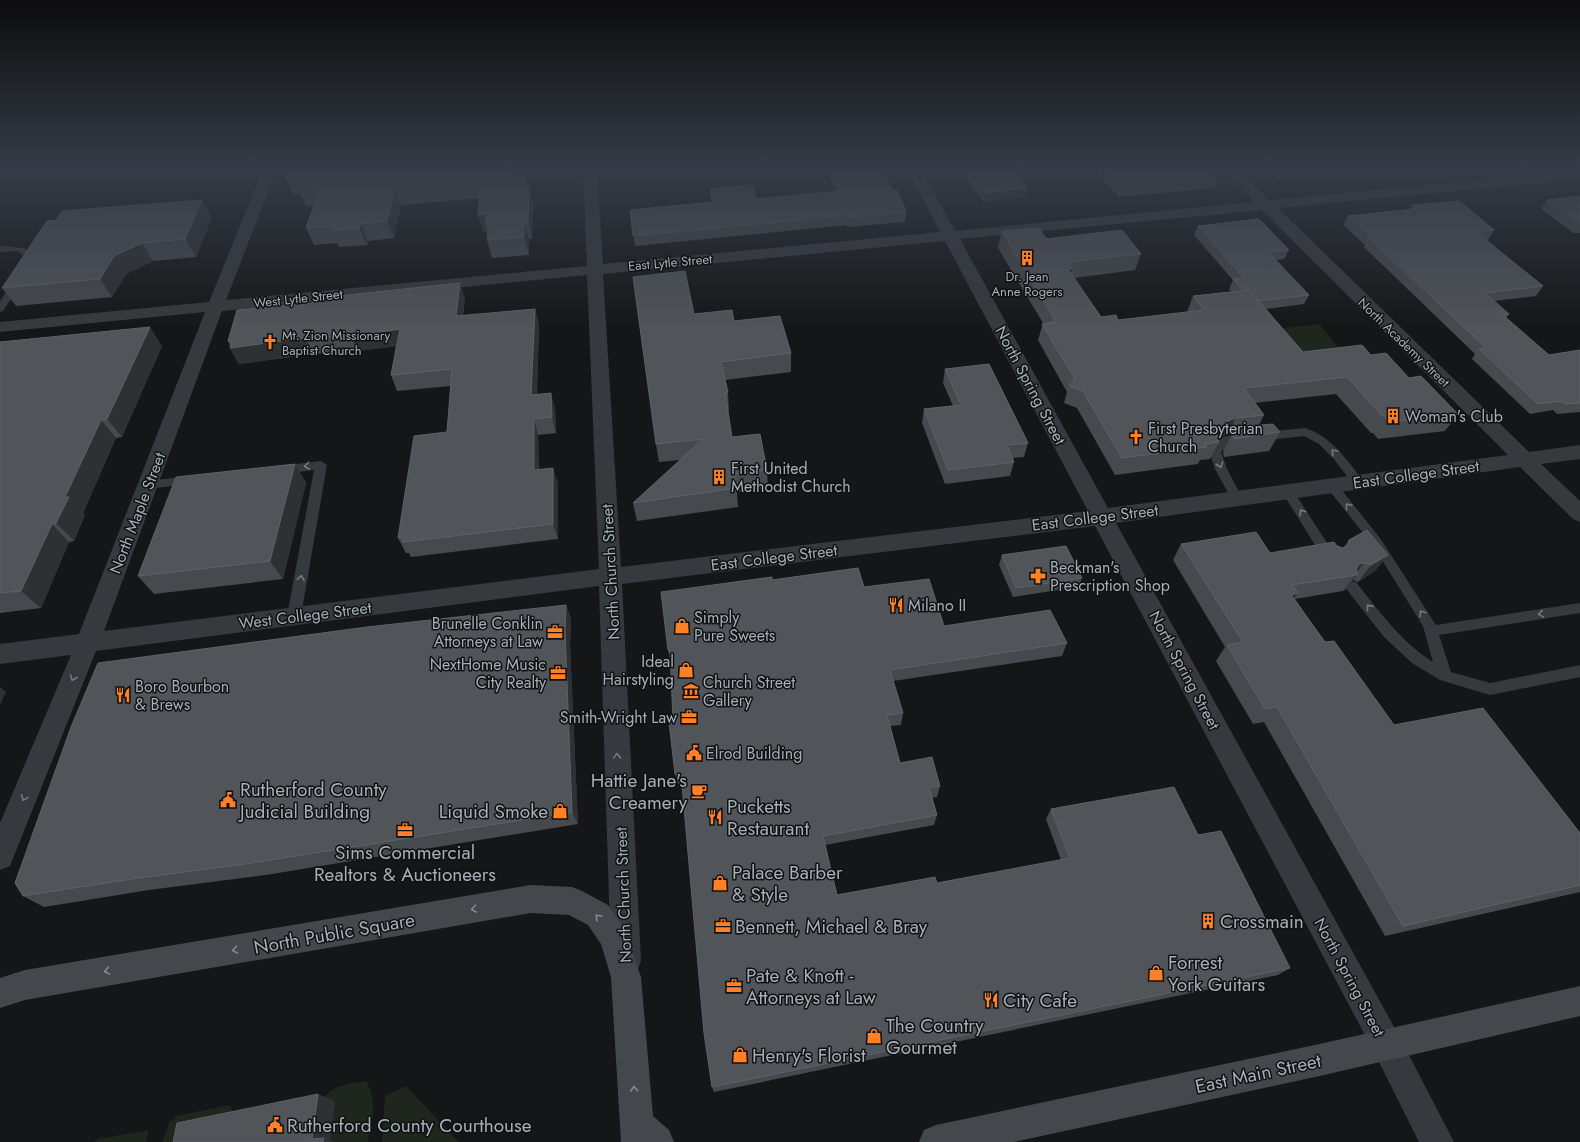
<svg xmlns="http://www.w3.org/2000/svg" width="1580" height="1142" font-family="Jost,sans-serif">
	<rect width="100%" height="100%" fill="#151617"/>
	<path fill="#1e261d" d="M1319 324 1344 354 1297 359 1274 329Z
		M366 1081C378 1101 372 1120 368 1142H330L314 1106C334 1086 338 1085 366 1081Z
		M406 1086 459 1142H382L385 1096Z
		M230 1105 237 1121 197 1142H162L169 1123 176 1116Z
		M149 1130 146 1142H94L98 1139Z"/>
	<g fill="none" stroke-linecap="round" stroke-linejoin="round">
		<path fill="#36393d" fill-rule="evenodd" d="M0 246 24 248 37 256 31 266H25L23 264 27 257 17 251 0 252Z
			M11 288 16 291 3 311 0 312V301L8 289Z
			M1305 428C1331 436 1346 459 1362 479L1364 482 1362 485H1354L1333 458 1319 444 1304 436 1230 444 1221 452 1227 469 1243 499 1241 502H1233L1215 469 1209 451C1213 445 1220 438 1227 436Z
			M321 461 327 465 301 616 299 620 294 621 289 620 287 616 314 470 280 474 276 473 274 470 276 467 280 466Z
			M191 476 195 477 197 480 195 483 147 489 143 488 141 485 143 482 147 481Z
			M1332 482 1336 483 1380 538 1436 625 1580 603V613L1439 635 1451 672 1490 683 1580 665V677L1490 695 1440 680 1412 663 1384 637 1344 586 1346 582 1351 581 1356 582C1379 611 1401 642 1433 662L1423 626 1372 544 1328 489 1326 486 1328 483Z
			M1288 488 1292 489 1335 555 1336 558 1335 561 1330 563 1325 561 1282 492 1284 489Z"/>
		<path fill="#36393d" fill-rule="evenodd" d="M263 169H277L226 300 587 266 583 169H597L603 264 940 232 907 169H921L955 231 1254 202 1222 169H1237L1269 200 1580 171V179L1278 208 1529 452 1580 445V459L1541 464 1580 501V522L1573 519 1520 467 1116 523 1398 1034 1454 1142H1419L1376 1056 1095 526 622 584 641 961 637 972 626 976 615 972 611 961 599 586 96 651 10 866 0 870V823L71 655 0 664V644L79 634 205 312 0 332V322L209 302ZM1262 210 1508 455 1108 508 960 239ZM945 241 1088 511 621 567 603 274ZM587 275 599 569 104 631 222 311Z"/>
		<path fill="#44484d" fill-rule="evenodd" d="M531 885 572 887 582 891 608 905 623 927 641 977 653 1116 669 1130 674 1142H621L611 977 601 944 588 925 569 915 531 913 25 1000 0 1008V978L25 970Z
			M1580 986V1016L1324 1075 1014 1142H919L924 1130 936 1125 1324 1043Z"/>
	</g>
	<path fill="#46494d" d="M288 169 516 174H525L533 203 532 239H529V255L492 258 487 240V232H483L478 215 480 198 401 205 394 238 368 241 367 245 339 247 337 243 314 245 306 228 314 206H306L300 194H293L285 177Z
		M826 169H882L892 190 906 212 905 222 848 227 847 225 635 246 630 210 711 202 710 189 756 199 836 191Z
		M956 169H1015L1027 188 1025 197 984 202 961 171H957Z
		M1099 169H1104L1218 179 1214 188 1119 197 1098 174Z
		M1265 169H1394L1276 180Z
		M1580 196V233H1574L1541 209 1547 200Z
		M1412 205 1494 230 1488 240H1486L1543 286 1536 296 1494 301 1509 314 1506 318 1549 355 1580 350V412L1557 414 1553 410 1530 414 1472 359 1475 354 1364 247 1365 245 1343 225 1348 216 1410 209Z
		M212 217 196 257 153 261 126 274 112 297 16 306 2 288Z
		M1198 226 1289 250 1284 259 1276 260 1309 295 1304 304 1266 309 1303 352 1371 355 1409 378 1458 414 1445 431 1378 439 1373 433H1371L1336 394 1255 403 1264 415 1259 425 1280 432 1269 451 1224 457 1223 452 1232 434 1227 435 1221 437 1218 440 1219 442 1210 459 1200 460 1198 464 1115 475 1077 408 1064 403 1067 392 1038 340 1043 323 998 248 1002 231 1141 254 1135 270 1074 278 1101 317 1118 320 1187 312 1193 296 1232 292 1229 289 1233 280 1194 235Z
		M465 299 463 316 535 309 539 325 537 394 555 408 556 433 538 435 539 469 558 483V539L411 557 409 553H406L398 538 447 432 451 386 397 391 391 375 396 346 358 351 313 354 239 364 230 348V346L228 341Z
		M694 314 734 321 791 353V372L725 380 728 392 729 411H728L732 437 767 470 768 488 737 492 738 507 637 521 633 503 680 460 659 462 656 444Z
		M0 342 162 346 122 437 116 438 83 513 85 515 74 541 69 542 41 608 0 613Z
		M945 369 1028 443 1024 457 1013 458 1014 462 1010 476 945 484 922 423 924 409 953 406 943 383Z
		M295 464 306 483 283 579 154 594 138 576Z
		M1349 540 1388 555 1375 571 1358 582 1353 580 1345 590 1343 591 1295 599 1325 642 1394 725 1580 833V892L1385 936 1264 722 1253 724 1216 661 1225 647 1173 560 1181 544 1270 553 1337 546 1343 548Z
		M1002 555 1082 578 1078 587 1013 597 999 565Z
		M772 580 864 587 944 626 1067 643 1062 656 893 681 903 713 901 725 890 726 900 763 940 786 937 797 932 798 937 815 934 825 825 845 837 895 937 883 1061 860 1046 819 1051 809 1198 835 1290 968 1278 975 714 1092 712 1087 682 785 678 784 675 774 673 721 671 662 668 650Z
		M566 605 571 619 570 646 578 824 266 875 149 890 44 907 23 896Z"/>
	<path fill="#2e3033" d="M511 169H516V192L511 175Z
		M525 174 533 203 532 239 528 221Z
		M395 188 401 205 394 238 387 221Z
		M1027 188 1025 197 984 202 985 193Z
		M202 200 212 217 196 257 185 239Z
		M487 214 485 224 487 232H483L478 215Z
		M524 221 529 239V255L524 237Z
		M361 223 368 241 367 245 359 228Z
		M142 243 153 261 126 274 112 297 100 279 114 256Z
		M1073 268 1068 285V269Z
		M460 283 465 299 461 332 456 316Z
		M535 309 539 325 536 411 531 395Z
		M150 327 162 346 122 437 107 419Z
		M400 329 406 345 358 351 351 336Z
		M305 338 313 354 239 364 230 348Z
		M551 393 555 408 556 433 552 417Z
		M1236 418 1227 435 1221 437 1215 443 1216 433 1230 420Z
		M534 419 538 435 539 485 534 470Z
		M101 420 116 438 83 513 85 515 74 541 56 523 65 497Z
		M295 464 306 483 283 579 270 561Z
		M553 468 558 483V539L553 524Z
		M52 524 69 542 41 608 21 591Z
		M1388 555 1375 571 1358 582 1371 565Z
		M1364 563 1355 575 1349 576 1359 564Z
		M1358 574 1345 590 1343 591 1356 575Z
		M1298 593 1286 609 1291 595Z
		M566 605 571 619 570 646 578 824 572 812 565 631Z
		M0 687 6 692 0 705Z
		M318 1094 335 1101 330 1140 337 1142H321L312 1139Z"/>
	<path fill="#515459" stroke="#5e6268" d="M288 169H511V175L525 174 526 186H529L528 221H524V237L487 240 489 224H485L487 214 478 215 481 180 395 188 387 221 361 223 359 228 331 230 333 226 306 228 320 188 298 189 303 176 285 177Z
		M831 169H882L892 190H897L906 212 848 217V215L633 236 630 210 713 202 710 189 752 185 756 199 840 191Z
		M968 169H1015L1027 188 985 193Z
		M1104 169H1207L1218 179 1122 188Z
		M1279 169H1295L1280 170Z
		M1580 196V223L1547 200Z
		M202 200 185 239 142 243 114 256 100 279 2 288 47 221 56 220 62 211Z
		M1459 201 1494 230 1476 232 1543 286 1485 293 1509 314 1503 315 1549 355 1580 350V403L1565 404 1561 401 1538 404 1479 349 1486 348 1369 238H1372L1348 216 1416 209 1412 205Z
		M1259 219 1289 250 1268 252 1309 295 1258 301 1249 290 1244 291 1233 279 1244 278 1198 226Z
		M1039 228 1046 239 1122 230 1141 254 1068 262 1073 268 1068 269 1101 317 1116 315 1118 320 1204 310 1193 296 1249 290 1303 352 1362 345 1371 355 1386 353 1409 378 1421 376 1458 414 1390 422 1385 416H1382L1347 377 1244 388 1264 415 1236 418 1230 420 1216 433 1219 442 1205 444 1207 447 1122 458 1083 391 1069 386 1075 379 1042 324 1056 322 1002 231Z
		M685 271 694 314 732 310 734 321 780 316 791 353 721 362 728 392 725 393 732 437 760 434 767 470 734 474 737 488 633 503 703 439 656 444 633 277Z
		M460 283 456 316 535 309 531 395 551 393 552 417 534 419V470L553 468V524L403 542 404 538H398L414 436 447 432 452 369 391 375 400 329 351 336 305 338 230 348 232 341H228L237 310 312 303 313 301 339 296Z
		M150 327 107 419 101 420 65 497H69L56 523 52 524 21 591 0 593V342Z
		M989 364 1028 443 1007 445 1014 462 948 470 924 409 961 405 945 369Z
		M1273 424 1280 432 1234 439 1232 434 1240 427Z
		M295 464 270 561 138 576 176 477Z
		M1367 530 1388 555 1371 565 1364 563 1359 564 1356 569 1358 574 1356 575 1292 585 1298 593 1291 595 1325 642 1334 641 1394 725 1483 708 1580 833V885L1403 926 1277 707 1265 709 1227 645 1243 642 1181 544 1256 532 1270 553 1334 542 1337 546 1343 548 1349 545V540Z
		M1066 546 1082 578 1016 588 1002 555Z
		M858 568 864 587 929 579 944 626 1050 610 1067 643 890 670 903 713 887 715 900 763 932 757 940 786 929 788 937 815 823 836 837 895 935 877 937 883 1070 858 1051 809 1174 787 1198 835 1221 831 1290 968 712 1087 704 1033 681 774H675L669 722 673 721 670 650H668L661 592 772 577V580Z
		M566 605 565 631 572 812 252 863 131 879 23 896 15 883 71 727 98 663 367 627Z
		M318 1094 312 1139 324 1138 323 1142H173L177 1123Z"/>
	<defs><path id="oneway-chevron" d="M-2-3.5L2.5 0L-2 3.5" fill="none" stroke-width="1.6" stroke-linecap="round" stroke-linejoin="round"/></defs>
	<g stroke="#747a81">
		<use href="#oneway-chevron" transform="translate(1334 452) rotate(-133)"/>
		<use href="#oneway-chevron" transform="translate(1220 465) rotate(71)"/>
		<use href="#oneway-chevron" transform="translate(307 466) rotate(173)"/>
		<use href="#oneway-chevron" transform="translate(1348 506) rotate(-129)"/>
		<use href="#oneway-chevron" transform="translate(1302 512) rotate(-123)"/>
		<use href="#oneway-chevron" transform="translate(301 578) rotate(-80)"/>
		<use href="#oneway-chevron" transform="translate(1369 607) rotate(-129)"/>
		<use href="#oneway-chevron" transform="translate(1422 613) rotate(-123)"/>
		<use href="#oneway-chevron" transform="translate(1541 614) rotate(171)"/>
		<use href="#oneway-chevron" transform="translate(73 678) rotate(112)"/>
		<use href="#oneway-chevron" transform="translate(617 756) rotate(-92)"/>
		<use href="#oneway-chevron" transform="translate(24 798) rotate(112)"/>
	</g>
	<g stroke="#848c93">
		<use href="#oneway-chevron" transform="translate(474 909) rotate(170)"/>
		<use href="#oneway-chevron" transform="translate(598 917) rotate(-135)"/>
		<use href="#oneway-chevron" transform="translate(235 950) rotate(170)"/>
		<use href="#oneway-chevron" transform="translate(107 971) rotate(170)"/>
		<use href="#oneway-chevron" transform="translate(634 1089) rotate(-94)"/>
	</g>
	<linearGradient id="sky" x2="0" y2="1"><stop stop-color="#0c0c0d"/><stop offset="0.51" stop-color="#353c47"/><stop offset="1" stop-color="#353c47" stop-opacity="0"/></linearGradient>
	<rect width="1580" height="329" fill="url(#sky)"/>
	<defs>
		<symbol id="building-bare" viewBox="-9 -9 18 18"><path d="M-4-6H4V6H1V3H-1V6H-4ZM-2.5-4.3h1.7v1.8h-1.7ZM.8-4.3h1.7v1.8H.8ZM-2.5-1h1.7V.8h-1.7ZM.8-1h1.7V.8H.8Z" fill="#ff8026" stroke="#101112" stroke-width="2.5" paint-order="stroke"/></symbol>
		<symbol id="church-bare" viewBox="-9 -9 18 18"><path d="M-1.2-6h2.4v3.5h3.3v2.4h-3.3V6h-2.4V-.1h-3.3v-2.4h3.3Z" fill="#ff8026" stroke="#101112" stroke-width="2.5" paint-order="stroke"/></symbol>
		<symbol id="pharmacy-bare" viewBox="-9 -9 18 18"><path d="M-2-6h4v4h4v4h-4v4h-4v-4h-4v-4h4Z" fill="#ff8026" stroke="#101112" stroke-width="2.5" paint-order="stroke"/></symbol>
		<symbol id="restaurant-bare" viewBox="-9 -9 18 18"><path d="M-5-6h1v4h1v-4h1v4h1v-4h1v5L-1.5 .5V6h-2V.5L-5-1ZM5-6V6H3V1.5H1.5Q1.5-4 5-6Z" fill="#ff8026" stroke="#101112" stroke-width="2.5" paint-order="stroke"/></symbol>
		<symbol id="shop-bare" viewBox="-9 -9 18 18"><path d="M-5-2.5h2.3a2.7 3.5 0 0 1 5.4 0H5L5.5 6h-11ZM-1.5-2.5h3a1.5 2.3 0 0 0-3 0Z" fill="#ff8026" stroke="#101112" stroke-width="2.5" paint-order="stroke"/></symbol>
		<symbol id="office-bare" viewBox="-9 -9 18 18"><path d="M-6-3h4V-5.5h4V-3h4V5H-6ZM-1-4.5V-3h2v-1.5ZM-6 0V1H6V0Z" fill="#ff8026" stroke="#101112" stroke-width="2.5" paint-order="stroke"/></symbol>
		<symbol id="museum-bare" viewBox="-9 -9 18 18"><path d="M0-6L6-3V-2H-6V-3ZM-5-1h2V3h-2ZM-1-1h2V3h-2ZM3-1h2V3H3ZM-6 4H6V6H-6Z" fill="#ff8026" stroke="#101112" stroke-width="2.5" paint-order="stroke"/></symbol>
		<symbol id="civic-bare" viewBox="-9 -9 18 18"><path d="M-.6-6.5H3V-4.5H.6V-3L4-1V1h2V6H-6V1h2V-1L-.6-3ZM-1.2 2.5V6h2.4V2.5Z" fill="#ff8026" stroke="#101112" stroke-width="2.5" paint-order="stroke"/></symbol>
		<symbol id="cafe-bare" viewBox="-9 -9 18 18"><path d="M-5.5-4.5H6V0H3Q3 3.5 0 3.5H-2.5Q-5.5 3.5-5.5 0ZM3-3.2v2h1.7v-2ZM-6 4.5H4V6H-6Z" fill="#ff8026" stroke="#101112" stroke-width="2.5" paint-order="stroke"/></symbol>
	</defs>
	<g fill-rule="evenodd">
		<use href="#building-bare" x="1016" y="247" width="22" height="22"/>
		<use href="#church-bare" x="259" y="331" width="22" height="22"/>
		<use href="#building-bare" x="1382" y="405" width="22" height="22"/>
		<use href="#church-bare" x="1125" y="426" width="22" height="22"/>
		<use href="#building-bare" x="708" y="466" width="22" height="22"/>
		<use href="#pharmacy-bare" x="1027" y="565" width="22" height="22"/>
		<use href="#restaurant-bare" x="885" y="594" width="22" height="22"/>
		<use href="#shop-bare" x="671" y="615" width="22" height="22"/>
		<use href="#office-bare" x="544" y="621" width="22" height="22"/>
		<use href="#shop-bare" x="675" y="659" width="22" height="22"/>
		<use href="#office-bare" x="547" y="662" width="22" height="22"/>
		<use href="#museum-bare" x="680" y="680" width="22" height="22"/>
		<use href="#restaurant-bare" x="112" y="684" width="22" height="22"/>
		<use href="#office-bare" x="678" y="706" width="22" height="22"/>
		<use href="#civic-bare" x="683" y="742" width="22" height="22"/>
		<use href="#cafe-bare" x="688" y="780" width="22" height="22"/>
		<use href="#civic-bare" x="217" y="789" width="22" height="22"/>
		<use href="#shop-bare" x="549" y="800" width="22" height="22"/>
		<use href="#restaurant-bare" x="704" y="806" width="22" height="22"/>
		<use href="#office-bare" x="394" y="819" width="22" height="22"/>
		<use href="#shop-bare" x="709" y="872" width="22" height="22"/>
		<use href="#building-bare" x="1197" y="910" width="22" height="22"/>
		<use href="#office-bare" x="712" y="915" width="22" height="22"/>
		<use href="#shop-bare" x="1145" y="962" width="22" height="22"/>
		<use href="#office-bare" x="723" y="975" width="22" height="22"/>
		<use href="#restaurant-bare" x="980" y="989" width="22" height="22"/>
		<use href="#shop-bare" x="863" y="1025" width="22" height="22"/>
		<use href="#shop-bare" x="729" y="1044" width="22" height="22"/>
		<use href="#civic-bare" x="264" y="1114" width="22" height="22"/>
	</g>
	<g text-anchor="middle" stroke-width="3" stroke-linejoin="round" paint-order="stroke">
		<g font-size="13" fill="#a6b0b9" stroke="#101112">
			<text transform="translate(670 262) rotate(-5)" y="5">East Lytle Street</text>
			<text transform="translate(298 298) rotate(-6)" y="5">West Lytle Street</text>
			<text transform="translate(1404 342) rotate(44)" y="5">North Academy Street</text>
		</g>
		<g font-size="13" fill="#a6b0b9" stroke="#101112">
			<text x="1027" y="281">Dr. Jean<tspan x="1027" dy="15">Anne Rogers</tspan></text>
			<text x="282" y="340" text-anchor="start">Mt. Zion Missionary<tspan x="282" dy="15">Baptist Church</tspan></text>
		</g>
		<g font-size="16" fill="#a6b0b9" stroke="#101112">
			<text transform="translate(1031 385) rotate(62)" y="6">North Spring Street</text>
			<text transform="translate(1416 474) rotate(-8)" y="6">East College Street</text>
			<text transform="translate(137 513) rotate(-69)" y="6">North Maple Street</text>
			<text transform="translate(1095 517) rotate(-7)" y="6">East College Street</text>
			<text transform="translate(774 557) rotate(-7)" y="6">East College Street</text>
			<text transform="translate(610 572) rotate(-93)" y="6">North Church Street</text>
			<text transform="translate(305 615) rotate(-7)" y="6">West College Street</text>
			<text transform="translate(1185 670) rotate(62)" y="6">North Spring Street</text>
			<text transform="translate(623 895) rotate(-92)" y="6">North Church Street</text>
			<text transform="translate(1350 977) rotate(62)" y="6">North Spring Street</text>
		</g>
		<g font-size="16" fill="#a6b0b9" stroke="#101112" text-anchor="start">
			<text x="1405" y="422">Woman's Club</text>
			<text x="1148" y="434">First Presbyterian<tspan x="1148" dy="18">Church</tspan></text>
			<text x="731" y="474">First United<tspan x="731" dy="18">Methodist Church</tspan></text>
			<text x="1050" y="573">Beckman's<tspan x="1050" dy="18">Prescription Shop</tspan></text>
			<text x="908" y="611">Milano II</text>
			<text x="694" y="623">Simply<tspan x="694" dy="18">Pure Sweets</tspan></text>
			<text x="543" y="629" text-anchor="end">Brunelle Conklin<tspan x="543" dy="18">Attorneys at Law</tspan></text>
			<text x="674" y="667" text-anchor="end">Ideal<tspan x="674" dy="18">Hairstyling</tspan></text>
			<text x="546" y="670" text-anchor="end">NextHome Music<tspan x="546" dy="18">City Realty</tspan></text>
			<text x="703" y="688">Church Street<tspan x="703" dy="18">Gallery</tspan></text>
			<text x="135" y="692">Boro Bourbon<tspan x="135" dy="18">&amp; Brews</tspan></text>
			<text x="677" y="723" text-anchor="end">Smith-Wright Law</text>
			<text x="706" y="759">Elrod Building</text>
		</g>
		<g font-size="19" fill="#a6b0b9" stroke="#101112" text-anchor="start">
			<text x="687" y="787" text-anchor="end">Hattie Jane's<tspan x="687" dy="22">Creamery</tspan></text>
			<text x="240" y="796">Rutherford County<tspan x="240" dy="22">Judicial Building</tspan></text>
			<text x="727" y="813">Pucketts<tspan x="727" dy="22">Restaurant</tspan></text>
			<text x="548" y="818" text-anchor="end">Liquid Smoke</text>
			<text x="405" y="859" text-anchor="middle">Sims Commercial<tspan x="405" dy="22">Realtors &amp; Auctioneers</tspan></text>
			<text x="732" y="879">Palace Barber<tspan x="732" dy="22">&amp; Style</tspan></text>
			<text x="1220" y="928">Crossmain</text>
			<text x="735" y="933">Bennett, Michael &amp; Bray</text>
			<text x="1168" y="969">Forrest<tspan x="1168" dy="22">York Guitars</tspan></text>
			<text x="746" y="982">Pate &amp; Knott -<tspan x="746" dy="22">Attorneys at Law</tspan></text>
			<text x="1003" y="1007">City Cafe</text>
			<text x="886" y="1032">The Country<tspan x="886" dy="22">Gourmet</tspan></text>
			<text x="752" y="1062">Henry's Florist</text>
			<text x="287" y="1132">Rutherford County Courthouse</text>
		</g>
		<g font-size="19" fill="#a6b0b9" stroke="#101112">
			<text transform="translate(334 933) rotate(-10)" y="7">North Public Square</text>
			<text transform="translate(1258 1073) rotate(-12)" y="7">East Main Street</text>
		</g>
	</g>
</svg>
